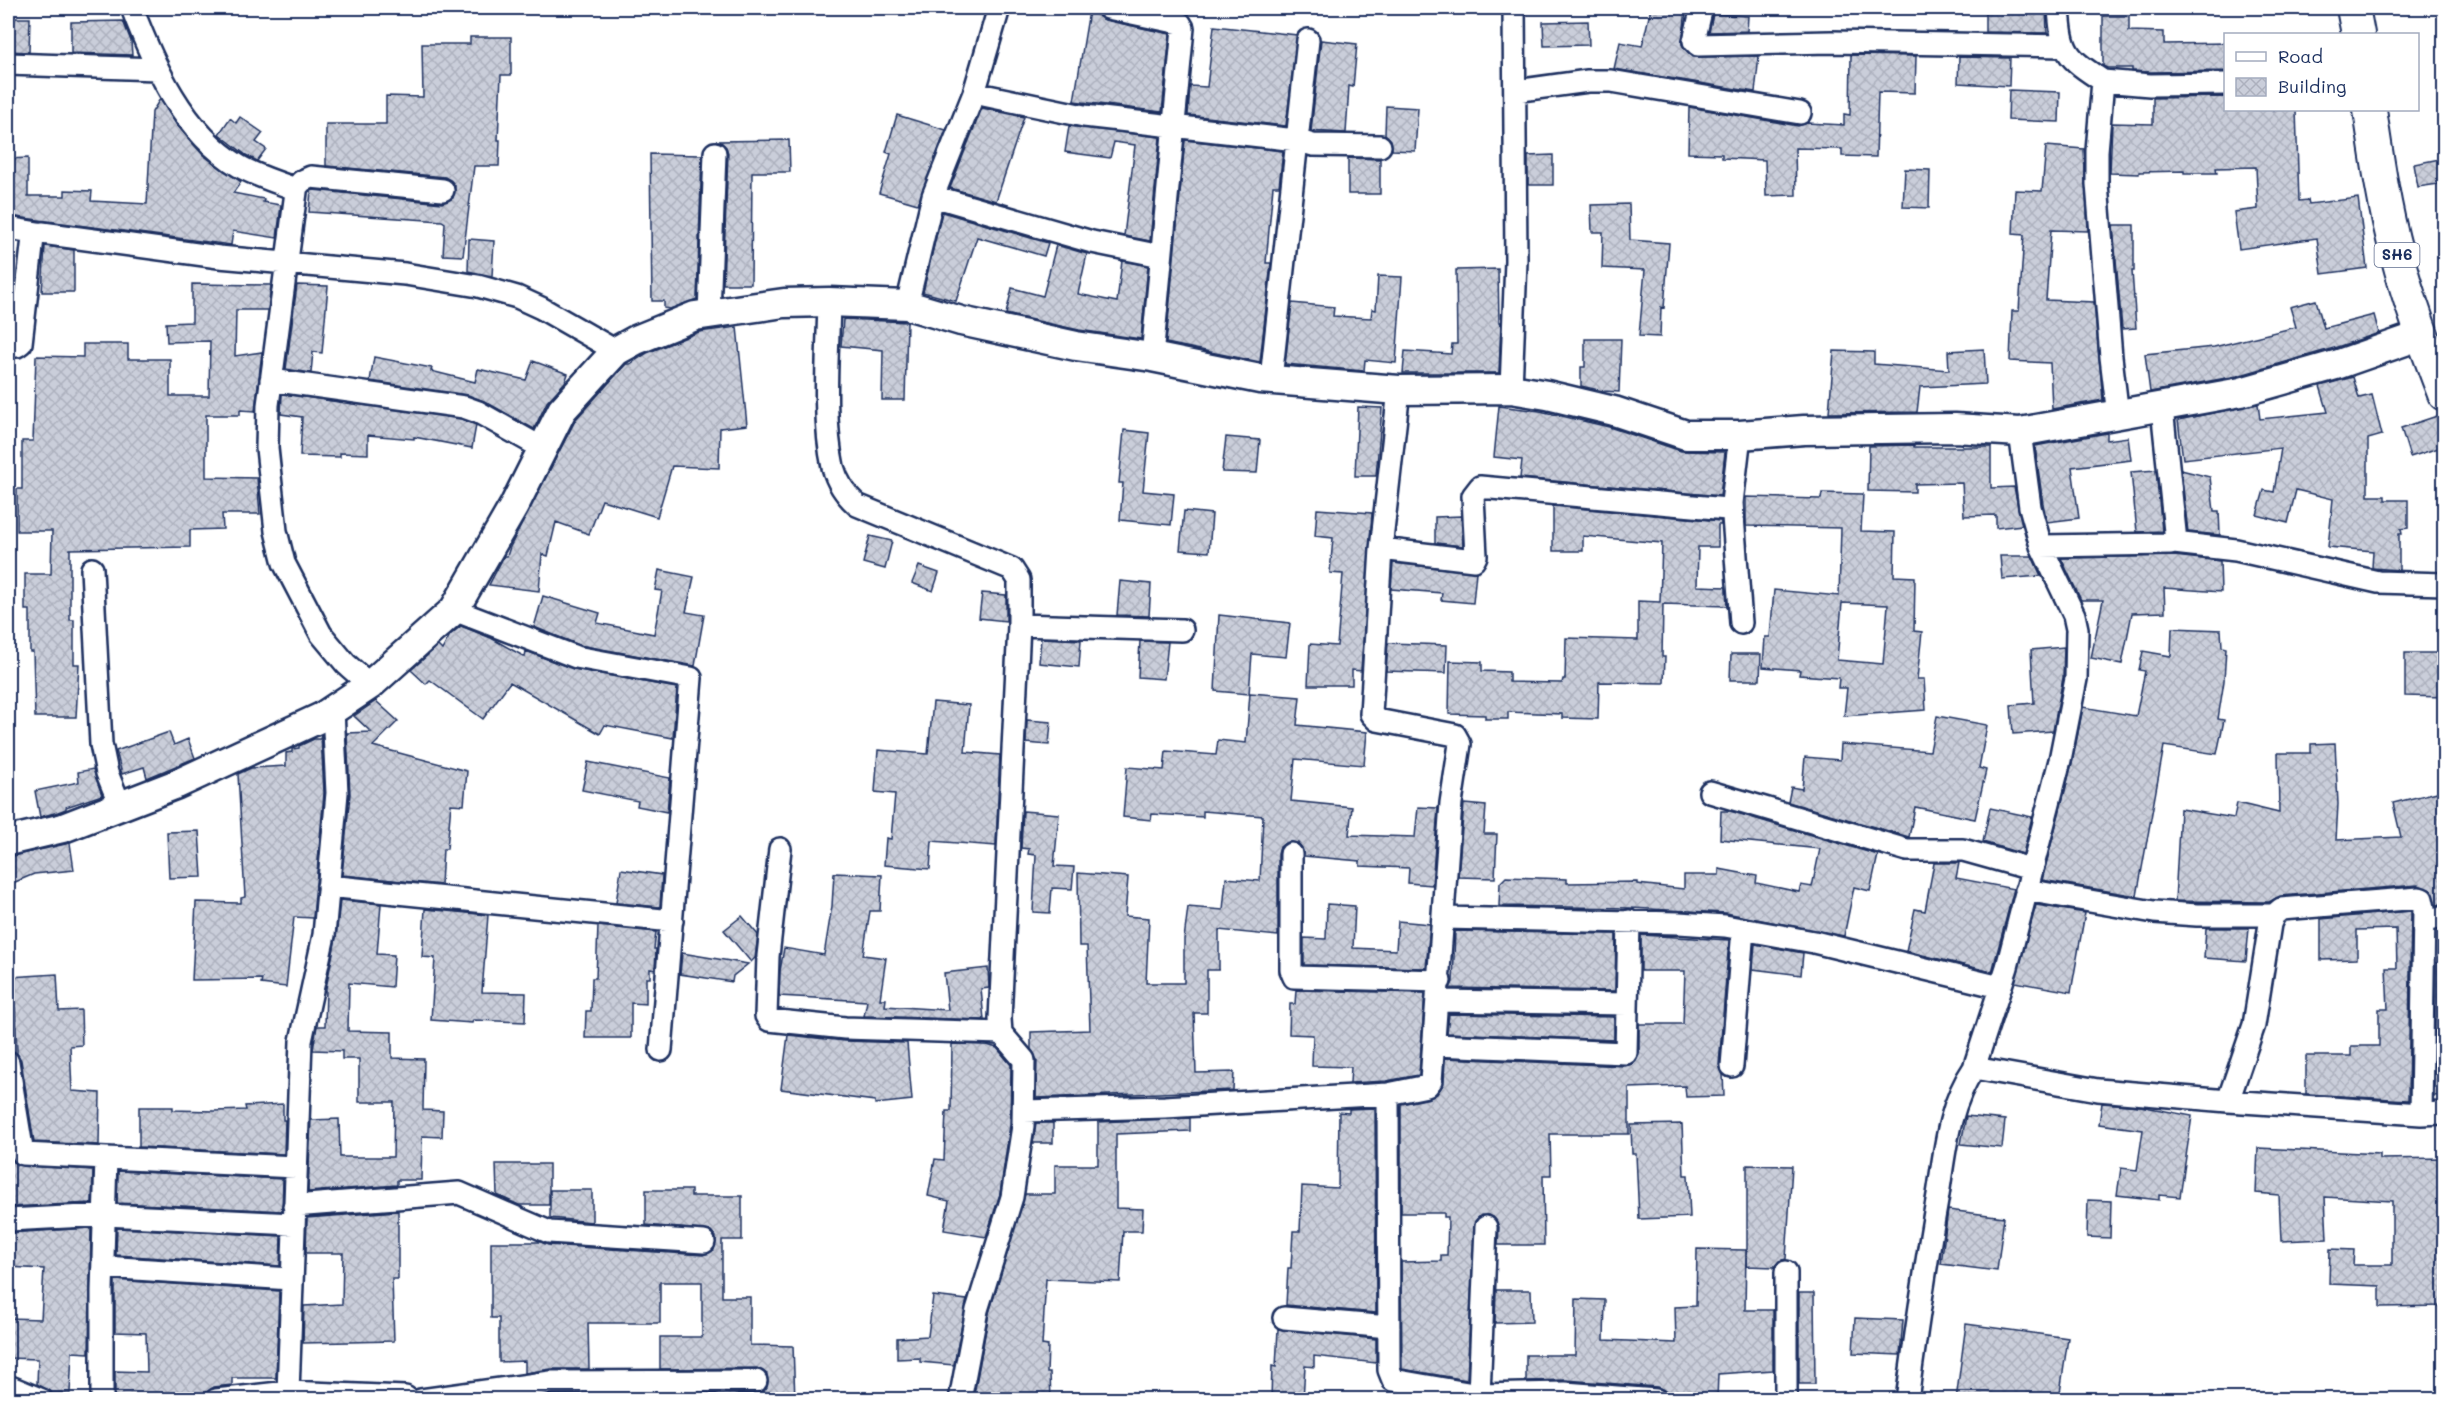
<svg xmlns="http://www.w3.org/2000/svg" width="2452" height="1407" font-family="Mali,sans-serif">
	<defs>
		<pattern id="building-cross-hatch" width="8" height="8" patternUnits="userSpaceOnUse" patternTransform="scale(1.5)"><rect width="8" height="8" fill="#caceda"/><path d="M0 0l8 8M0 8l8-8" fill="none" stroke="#adb1be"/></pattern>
	</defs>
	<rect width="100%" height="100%" fill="#fff"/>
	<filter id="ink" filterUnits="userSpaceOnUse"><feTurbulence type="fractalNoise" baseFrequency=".0167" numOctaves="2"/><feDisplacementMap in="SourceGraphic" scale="12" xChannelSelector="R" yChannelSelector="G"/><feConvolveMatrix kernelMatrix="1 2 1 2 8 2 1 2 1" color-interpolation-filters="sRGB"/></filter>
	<g filter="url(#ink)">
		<path fill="url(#building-cross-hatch)" stroke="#1b2f5e" stroke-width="1.5" fill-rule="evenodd" d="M1651 8 1686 10 1682 44 1693 57 1759 56 1755 92 1614 69 1620 42 1642 46Z
			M1999 8H2046L2047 33 1985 32V13L1999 12Z
			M1089 11 1096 12 1099 17 1105 20 1170 34 1162 112 1074 101Z
			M1713 14 1748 16 1747 31 1709 32Z
			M2103 16H2129V31L2164 32V44L2226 43V71L2150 72 2132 71V68H2107L2103 66Z
			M8 18H30L29 52 8 51Z
			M123 21 131 41 132 55 71 53V22Z
			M1588 21 1589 45 1544 46 1543 22Z
			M1214 26 1297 35 1286 126 1188 115 1190 86 1207 87Z
			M470 37H511V75H501L498 140H500L499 166H474L463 256 443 255 445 223 442 221 309 212 311 191 313 190 442 203 453 198 455 185 445 177 326 166V124H386V96L423 97 422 44H470Z
			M1321 40 1357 44 1353 87 1349 86 1346 133 1311 131Z
			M1851 55 1916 56 1915 93 1878 92 1876 157 1842 156V149L1795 148 1796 195 1766 196 1765 160 1722 158V154L1688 153 1689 107 1798 126 1807 123 1844 125V114L1850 115Z
			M1959 57 2010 58 2009 86 1958 83Z
			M2009 90 2060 92 2059 122 2008 120Z
			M2226 97V110H2296L2299 201 2308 200 2309 204 2358 198 2367 268 2322 274 2317 238 2239 249 2234 212 2258 209 2256 167 2216 168 2217 173H2184V171L2139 172V174L2110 173 2112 123 2153 124V98Z
			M160 99 176 124 203 155 241 182 233 193 264 199 263 202 281 205 277 238 233 231 231 245 8 216V159L28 158V196H65V190L92 191 91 201 147 204 152 112Z
			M1386 106 1418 108 1415 151 1392 150 1391 140 1385 134Z
			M982 108 1024 117 996 201 950 188Z
			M897 115 946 130 918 204 879 193 891 154 886 152Z
			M240 117 263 133 256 142 266 149 257 161 246 155 219 134 230 118 236 123Z
			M1069 126 1160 137 1150 241 1124 236 1135 145 1114 142 1110 158 1065 152Z
			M789 140 790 172H752L751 284H723L728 153 726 147 719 141Z
			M1185 140 1283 151 1279 186H1273L1266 263H1271L1260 362 1166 343Z
			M2046 146 2084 149 2088 231 2051 230 2046 300 2094 302 2103 400 2052 409 2050 363 2010 361 2012 311H2019L2024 235 2013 234 2015 190 2042 191Z
			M650 154 702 155 697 299 670 309 664 308V301H652Z
			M1553 155V185H1528V156Z
			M1348 158 1380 159V194H1348Z
			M2445 158V183L2418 187 2414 164Z
			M1905 169 1930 170 1929 208 1903 207Z
			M1629 204 1630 240 1669 243 1664 308 1661 307 1660 337 1639 336 1645 270 1602 268 1603 232H1592L1591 205Z
			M942 212 1048 243 1044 256 977 237 956 301 923 292Z
			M2113 225H2134V271H2132L2136 328 2122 329Z
			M469 239 494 241 492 276 468 271Z
			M1056 245 1087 254 1078 294 1117 302 1122 261 1148 266 1141 339 1079 330 1006 314 1012 288 1043 296Z
			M45 246 74 250V292H42Z
			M1498 269 1499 322H1501L1499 373H1403L1405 351 1451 354 1452 344H1457L1456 270Z
			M1378 276 1402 277 1396 363 1365 360 1364 371 1285 364 1292 303 1334 307 1333 316 1371 318 1372 309 1376 310Z
			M192 284 271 285 268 310H236L235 356 262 352 255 411 240 410V415H206V477L257 478 260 514H222L223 529 190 530V547L70 549V620H74V664H79L76 717H35L33 652H30V610H25V574H51L52 531H17V489H22V441H33L36 356 83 357V344H128V359H170V396H209L210 341 167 342 166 323 192 322Z
			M297 285 328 286 322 353 313 352 311 373 286 369Z
			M2316 300 2324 328 2374 315 2379 333 2334 348 2237 376 2150 392 2145 354 2214 347 2296 327 2290 307Z
			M843 319 907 322 905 400H882L883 350 841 346Z
			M737 327 747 425 720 428 719 468 672 466 657 517 602 500 589 534 556 522 548 556 542 554 539 591 489 585 504 556H507L510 547 576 419 626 364H630L647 353 699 332Z
			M1585 339H1621L1619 392 1603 391 1581 386V367H1585Z
			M1984 349 1986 384 1920 387 1917 412 1829 413 1834 351 1874 352V364L1949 370 1948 351Z
			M374 357 432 368 431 371 475 382 478 369 526 380 533 361 568 374 565 382 547 402 534 429 484 401 468 395 370 381Z
			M2353 377 2359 398 2372 395 2382 435 2368 439V496H2385V500H2408V528L2401 529 2402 534H2399V570L2372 568 2373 551 2328 547 2333 499 2296 490 2288 523 2257 515 2264 490 2274 492 2281 448 2183 459 2178 420 2258 404 2260 419 2328 412 2320 386Z
			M282 394 461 419 476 425 472 448 414 437V439L368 435V454L340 453V457L300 456 302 417 281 414Z
			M1499 406 1540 411 1609 427 1681 451 1725 452 1720 496 1520 478 1522 460 1494 457Z
			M1358 407 1382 408 1376 476H1355Z
			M2437 416 2445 446 2410 457 2401 428Z
			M1124 430 1149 433 1143 491 1174 494 1171 525 1120 520 1123 483H1119Z
			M2107 433V440L2128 437 2131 460 2072 467 2079 518 2047 522 2043 504 2035 446Z
			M1226 437 1260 440 1257 473 1222 472Z
			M1914 445V447H1991V488L2014 487 2022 525 1996 528V515L1964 516 1962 483 1915 484V492L1868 491 1869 446Z
			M2156 470 2162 531 2137 532 2131 472Z
			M2181 470 2210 477 2214 511H2219L2220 535 2188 532Z
			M1822 493 1863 494 1861 531 1895 532 1894 576 1915 577 1914 631 1922 632 1917 679H1924L1926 710 1844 716 1847 688H1838L1839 678 1799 675 1800 670 1763 667 1765 637H1770L1774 590 1839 596 1841 528 1746 526V497L1821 499ZM1842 603 1888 605 1883 664 1837 660Z
			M1553 506 1721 521V525H1718V547H1698L1697 586 1726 587 1727 606 1663 604 1662 657H1665L1664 683 1599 682 1598 719 1562 718V714L1508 712V719H1485V715L1449 714 1450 661 1482 662V671L1509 672V682L1562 683 1563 679H1565L1566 638 1638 640V601L1660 602 1662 543 1583 536V551H1553Z
			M1317 509 1372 513 1361 671 1352 670V685H1308L1310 644 1337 646 1343 574 1330 573 1333 538 1315 536Z
			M1184 511 1212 514 1209 552 1180 550Z
			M1461 516 1463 546 1435 543V517Z
			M870 536 892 541 885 569 863 563Z
			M2000 556H2032L2041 576 2002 579Z
			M2174 556 2220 561 2221 592 2164 588 2165 612 2132 613 2122 664 2091 658 2103 600H2081L2061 558Z
			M1393 563 1476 572 1473 603 1441 600 1442 593 1391 589Z
			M919 566 939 573 933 591 912 583Z
			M659 570 694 577 686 612 704 615 695 666 579 645 534 627 543 596 600 613 597 623 654 634 662 591 655 590Z
			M1120 581 1151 584 1149 616 1117 615Z
			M982 593 1006 595V621L979 618Z
			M1219 615 1290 623 1286 657 1252 654 1249 694 1215 691Z
			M461 626 491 638 525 657 526 651 574 669 677 688 673 738 605 725 600 734 510 682 483 719 430 680 426 684 411 670 438 646 442 650 450 635Z
			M2172 628 2221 630 2222 647 2226 648 2224 681 2218 719 2224 720 2217 754 2164 746 2137 896 2042 880 2072 763 2083 707 2136 716 2145 671 2139 670 2143 651 2171 656Z
			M1041 638 1081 640 1079 667 1039 663Z
			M1140 641 1168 642 1164 679 1138 677Z
			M1388 643 1447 645 1446 673 1386 671Z
			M2064 647 2063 678 2053 731 2013 734 2011 705 2034 703 2031 650Z
			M2405 653H2445V697L2405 696Z
			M1731 654H1761L1760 680H1730Z
			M1250 693 1300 697 1297 725 1367 732 1364 765 1295 759 1291 801 1352 807 1349 835 1415 837 1418 807 1438 808 1432 885 1408 883 1409 868 1360 866V861L1304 856 1302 848 1298 843H1285L1280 847 1278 854V936L1219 930V970H1207V1013H1194L1196 1073 1234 1072 1233 1090 1036 1098 1037 1060 1031 1049V1032L1090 1030 1087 946H1079L1078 873 1128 877 1125 916 1149 918 1146 983H1184V939L1188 907 1223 910 1226 878 1260 881 1263 816 1203 811V817L1152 814 1151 820 1123 817 1127 767 1164 770 1166 751 1216 755 1218 740 1246 743Z
			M376 701 398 721 373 746 467 771 464 805 451 804 447 849H443L441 885 342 875 350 794 347 733 371 732 354 716Z
			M933 702 969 705 965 752 1000 755 996 846 932 841 930 869 884 865 886 838 891 839 895 794 875 792 878 750 928 754Z
			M1937 716 1987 725 1979 768 1986 770 1975 819 1915 807 1909 837 1788 802 1791 787 1802 789 1805 757 1840 760 1841 744 1930 751Z
			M1027 720 1051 722 1049 745 1026 743Z
			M169 732 174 745 188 739 195 758 147 778 144 767 122 774 116 751Z
			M321 735 324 793 313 918 294 917 286 987 261 984 262 979 192 980 196 902 241 903V898L245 897 238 774 251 768 286 766V753L292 752V749L299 748V746L314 739H320Z
			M2335 743 2338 804 2336 840 2401 837 2393 803 2445 790V904L2436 905 2431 890 2418 885 2280 896 2269 902 2175 901 2180 809 2234 818 2237 803 2279 813 2278 753H2311V744Z
			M588 762 670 778 667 812 637 806 638 801 582 790Z
			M93 769 102 795 66 807V809L58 812 40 817 35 791 79 782 78 772Z
			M1464 804 1486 806 1484 834H1497L1495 878 1458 877Z
			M1990 808 2032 817 2023 854 1983 842Z
			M1023 811 1059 814 1054 866 1074 867 1072 889 1052 888 1050 913 1033 912 1036 855 1028 854 1029 849 1021 848Z
			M1721 811H1730L1878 855 1870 891 1854 887 1844 936 1726 913 1630 908 1499 906 1500 883 1506 877 1567 879V883L1637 882V884L1684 889V875H1719V869L1757 876 1756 883 1799 892 1801 885 1812 887 1820 849 1720 839Z
			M199 831 202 877 169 878 167 832Z
			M70 843 74 870 34 874 8 885V857Z
			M1934 863H1959L1956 878 2014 889 1992 972 1906 951 1915 909 1925 911Z
			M621 869 662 875 660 907 616 903Z
			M834 873 882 875 880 911H870L863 955 886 958 880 999H886L885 1006 948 1010 944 973 988 968 989 988 981 989 984 1020 864 1016 867 1001 779 996 780 971 784 948 824 955 832 906Z
			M340 900 381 904 377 954 394 955 392 987 349 983 348 1031 392 1032V1058L424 1059 423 1110 443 1111 442 1137 422 1136 421 1180H397V1185L308 1192 311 1120 339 1119 340 1157H393L394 1102H359V1059H342V1051L313 1050 317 1026H325L326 988 336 938Z
			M1327 904 1355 906 1353 948 1396 950 1398 921 1430 924 1426 968 1304 965V938L1326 939Z
			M2036 905 2085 913 2071 992 2015 982Z
			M425 909 488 915 482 992 526 993 525 1022 473 1020 472 1023 431 1020 435 958 422 957Z
			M2411 911 2408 1100 2306 1094V1056H2351V1046H2379V1009H2388L2386 968H2397L2396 929 2357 930V959L2321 960V919Z
			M742 916 758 935 755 958 751 962 724 930Z
			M598 926 656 932 654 949H656L655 970 650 969V978H646V1004L631 1003V1038H585L586 1011H591L592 978H596Z
			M2206 928H2249L2246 961 2204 958Z
			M1455 931 1616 934 1615 991 1450 988 1453 982Z
			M1641 935 1729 940 1719 1065 1723 1075 1724 1096 1686 1097 1685 1086 1629 1088V1134H1550L1551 1175H1543L1544 1245H1498L1499 1227 1493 1217 1481 1215 1475 1221 1467 1380 1402 1369 1401 1262 1441 1261V1255H1447L1448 1217H1444V1213H1401V1104L1430 1098 1437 1094 1444 1083 1445 1058 1625 1066 1632 1064 1639 1054V1024H1683L1685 971H1641Z
			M1755 944 1803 953 1801 975 1753 969Z
			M682 953 748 964 733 976 732 982 680 974Z
			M2445 962V1095L2434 1096 2436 963Z
			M57 974 59 1011 81 1010 82 1045 70 1046 72 1091 100 1093 99 1145 34 1142 21 1060 17 1053 15 1008H12L10 977Z
			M1296 990 1425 993 1419 1075 1386 1081 1350 1083 1351 1067 1312 1066 1313 1035 1289 1034 1290 1004H1295Z
			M1449 1014 1614 1017V1040L1447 1033Z
			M788 1035 845 1041 907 1043 912 1100 875 1104V1101L781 1089Z
			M952 1044 987 1045 997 1048 1011 1065 1010 1125 1000 1194 986 1237 944 1230 949 1201 928 1196 935 1159 944 1160 946 1111H951Z
			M2102 1103 2140 1106 2192 1116 2180 1197 2159 1195V1200L2117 1195 2121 1168 2137 1170 2143 1130 2099 1124Z
			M283 1104V1120H285L284 1154 139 1147V1107H173V1110L214 1111 246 1110 245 1106Z
			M1375 1108 1376 1313 1286 1305 1288 1268H1291L1293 1231H1300L1302 1186 1338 1188 1339 1112 1349 1113V1109Z
			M1966 1116 2005 1120 2002 1148 1961 1144Z
			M1190 1118V1131L1116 1134V1208L1143 1209 1142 1231H1123L1120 1282 1046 1279 1042 1345 1048 1346 1047 1373H1050L1051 1400H973L989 1313 1025 1194H1055V1165H1098V1122Z
			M1036 1123H1053V1143H1033Z
			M1682 1124 1684 1175H1688L1690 1217 1639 1219 1636 1154H1632L1631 1125Z
			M8 1138 11 1157 17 1165 93 1170 92 1203 8 1207Z
			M2258 1148 2380 1154V1159L2445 1158V1306L2380 1307V1286L2329 1284 2330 1249 2354 1250 2353 1265H2392V1201L2325 1197 2327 1239 2281 1241 2279 1195 2256 1193Z
			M496 1164H549V1205H519L497 1195Z
			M1747 1165 1792 1166 1786 1259 1779 1261 1774 1267 1747 1266Z
			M118 1171 283 1179 282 1211 117 1203Z
			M550 1190H592V1222L550 1218Z
			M646 1190H691V1196H742V1240H722V1297H750V1345L793 1346 795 1400H660V1394H756L763 1392 767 1387V1374L757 1368 660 1369V1337H702V1282H660V1323H588L589 1369H551L525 1373V1361L499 1362V1318H491V1242H541L548 1245 703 1255 714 1250 716 1237 711 1231 646 1225Z
			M2088 1200 2111 1201 2110 1238 2087 1237Z
			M1948 1210 2004 1217 1997 1271 1941 1264Z
			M398 1211V1279H392L394 1341 303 1343 304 1306 342 1304 343 1253H306L307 1218Z
			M91 1228 89 1353 72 1352 70 1393H52L37 1384 38 1359 8 1358V1318L41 1319 44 1269 8 1267V1233Z
			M117 1228 281 1236 280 1266 116 1255Z
			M1697 1249 1746 1250 1745 1310H1773V1370L1718 1374 1717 1399 1668 1396 1667 1391 1657 1387 1566 1380 1526 1381V1355H1575L1576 1299 1605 1300 1604 1340 1676 1343 1675 1307 1696 1306Z
			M115 1280 279 1291 276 1378H232V1385L214 1387 206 1393 144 1395V1400H115V1371L147 1372 146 1333 115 1332Z
			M1496 1290H1531L1532 1322 1495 1323Z
			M1799 1293H1814L1815 1384H1799Z
			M933 1296 967 1300 954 1365 920 1362V1358L897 1359V1338L928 1336Z
			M1855 1318 1903 1320 1900 1355 1853 1353Z
			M1966 1324 2068 1338 2059 1400H1956Z
			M1278 1329 1376 1339V1363L1314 1356V1367L1305 1366 1303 1400H1271L1272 1366 1276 1367Z
			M552 1395H589V1400H525Z"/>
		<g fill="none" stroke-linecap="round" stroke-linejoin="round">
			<defs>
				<path id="street" d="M132 8C154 66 183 132 239 166 256 176 277 182 295 189L296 192 268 405 267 448 276 531 284 563 321 634 346 664 370 685
					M1108 8 1180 23 1183 28 1152 357
					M1699 8 1701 11 1694 41 1698 45 1831 42 2063 46
					M2059 8C2062 53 2066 57 2103 81
					M8 64 157 69
					M1515 91 1588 81H1611L1800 113
					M974 93 1084 116 1296 140 1313 145 1380 146
					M295 189 302 181 311 177 443 190
					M933 196 1092 242 1161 256
					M8 228 38 233
					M829 302C828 353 822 417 833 467 837 482 846 495 857 505L1012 569 1019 580V625L1000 1019 1001 1033 1024 1060 1023 1126 1012 1197 977 1310 960 1400
					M907 305 933 196 974 93 999 8
					M709 314 715 153
					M8 346H17L21 343 33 238 35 235 42 233 219 257 405 274 478 286 517 297 541 308 616 351
					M1271 379 1308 40
					M271 380 464 407 478 412 542 448
					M1511 389 1516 261 1514 8
					M1399 390 1381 549 1371 714 1377 720 1455 735 1460 744 1451 803 1431 1081 1427 1086 1388 1094 1389 1370 1393 1380 1479 1395 1486 1227
					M2118 416 2111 357 2097 184V151L2103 81 2150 85 2226 84
					M1732 503 1741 623
					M2174 543 2236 550 2378 582 2444 584
					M2041 546 2171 544 2176 541 2162 408
					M1381 549 1474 560 1476 556 1473 496 1480 487 1727 509 1732 503 1740 435
					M92 569 101 744 107 773 120 805
					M454 610 576 657 691 678 661 1050
					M1019 625 1182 630
					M1710 792 1907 850H1963L2031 869
					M780 849 768 956 766 1016 769 1020 845 1028 1001 1033
					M1291 854V970L1294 977 1440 981
					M328 886 672 921
					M2026 890 2154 912 2197 915H2274
					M1444 918 1679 923 1725 926 1814 942 2000 987
					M2424 922 2444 916
					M1438 1001 1627 1004
					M1435 1045 1626 1053 1629 921
					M8 1062 23 1154 296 1167
					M1732 1066 1743 929
					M1974 1068 2098 1090 2228 1101 2421 1114 2444 1113
					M2228 1101 2254 1025 2270 924 2274 915 2281 909 2419 898 2422 899 2424 908 2421 1114
					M1024 1111 1165 1107 1388 1094
					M294 1206 459 1193 549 1232 704 1242
					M8 1220 105 1215 294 1224
					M104 1267 291 1279
					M1284 1318 1389 1327
					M8 1386 42 1400
					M288 1392 301 1041 324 935 337 793 333 710
					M102 1400V1291L106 1158
					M216 1400 288 1392 405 1397 409 1400
					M421 1400 551 1382 756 1381
					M1476 1400 1479 1395 1565 1393 1656 1400
					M1786 1400V1272
					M1907 1400C1916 1331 1926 1263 1938 1195 1945 1151 1948 1106 1974 1068L2007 967 2060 760 2076 679 2077 629 2074 615 2041 546 2030 507 2020 432"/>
				<path id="secondary" d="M8 841 63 828 177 784 322 717 370 685 454 610 514 506 562 410 616 351 636 340 695 316 784 303 829 302 907 305 961 321 1076 346 1152 357 1260 379 1399 390 1511 389 1547 395 1614 411 1686 435H1740L1804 430 1955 428 2020 432 2241 392 2339 364 2422 335"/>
				<path id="primary" d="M2353 8 2358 34
					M2370 110C2377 158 2384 207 2397 255 2409 302 2427 349 2444 394"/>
			</defs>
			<use href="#street" stroke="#1b2f5e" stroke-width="26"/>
			<use href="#secondary" stroke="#1b2f5e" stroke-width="33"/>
			<use href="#primary" stroke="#1b2f5e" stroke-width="36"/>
			<use href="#street" stroke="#fff" stroke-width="21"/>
			<use href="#secondary" stroke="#fff" stroke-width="28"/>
			<use href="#primary" stroke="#fff" stroke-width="32"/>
		</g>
	</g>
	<g text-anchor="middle" stroke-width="4.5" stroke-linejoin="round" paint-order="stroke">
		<rect fill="#fff" stroke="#5f6d8e" stroke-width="1.5" x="2374.5" y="243" width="45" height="24" rx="4.5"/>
		<g font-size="15" font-weight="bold" fill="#1b2f5e">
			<text x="2397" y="260">SH6</text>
		</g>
	</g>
	<rect width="2452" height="1407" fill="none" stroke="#fff" stroke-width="30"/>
	<rect x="15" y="15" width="2422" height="1377" fill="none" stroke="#1b2f5e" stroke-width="2" filter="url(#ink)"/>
	<rect x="2224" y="33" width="195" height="78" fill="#ffffff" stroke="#a4acbf" stroke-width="1.5"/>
	<rect x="2236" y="52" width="30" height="9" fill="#ffffff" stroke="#a4acbf" stroke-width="1.5"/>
	<text x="2278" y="63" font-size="18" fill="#1b2f5e">Road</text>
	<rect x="2236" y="78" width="30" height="18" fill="url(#building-cross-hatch)" stroke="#a4acbf" stroke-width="1.5"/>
	<text x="2278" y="93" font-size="18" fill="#1b2f5e">Building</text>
</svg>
